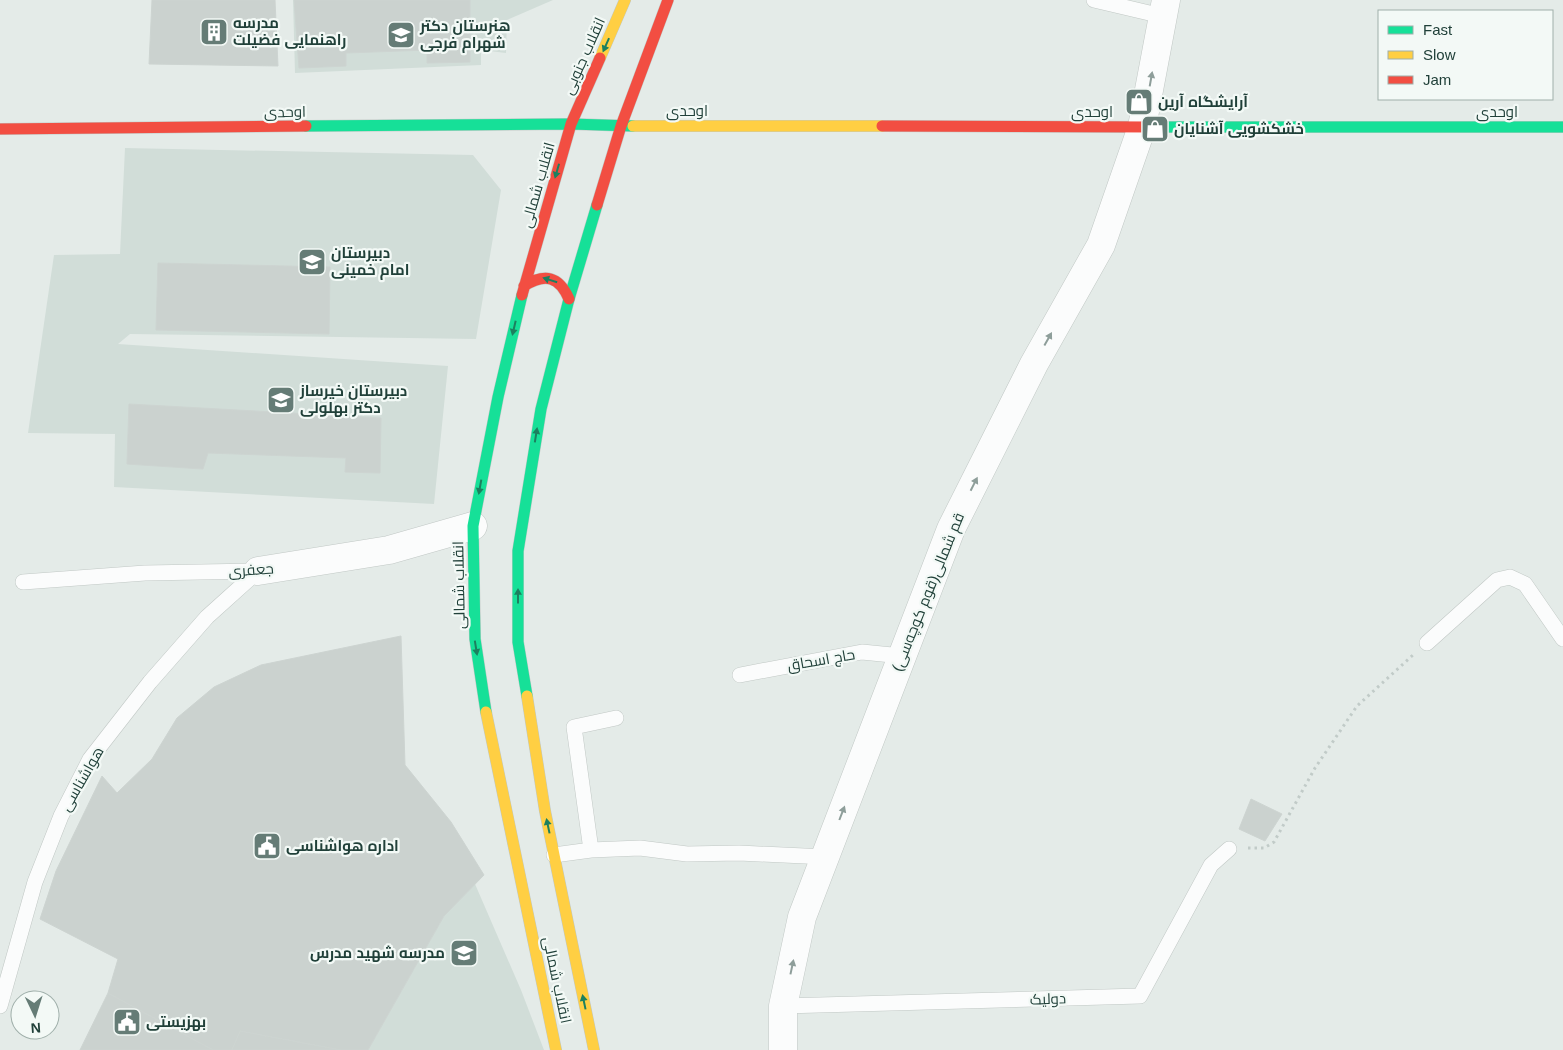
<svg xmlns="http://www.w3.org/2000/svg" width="1563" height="1050" font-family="Helvetica,Cairo,sans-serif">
	<rect width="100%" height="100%" fill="#e4ebe8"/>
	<path fill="#d1ddd8" d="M293 0H553L507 20 506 53 481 50V65L295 73Z
		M125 148 473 155 501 190 476 339 130 334 118 344 448 366 434 504 114 487 115 434 28 433 54 255 120 254Z
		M475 884 521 990 544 1050H368L444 916Z"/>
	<path fill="#cbd2cf" stroke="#cdd4d1" d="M152 0H275L278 66 149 64Z
		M294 0H470V62L427 63V50L346 53V66L299 68Z
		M158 263 330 267 329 334 156 330Z
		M129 404 381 418 380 473 345 472 346 458 208 453 203 469 127 464Z
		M401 636 405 765 451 822 484 875 444 916 368 1050H341L240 1031 232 1050H213L108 993 118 959 40 919 56 871 102 776 117 793 152 759 177 718 214 687 261 665Z
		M1251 799 1282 814 1265 841 1239 829Z
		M108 993 213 1050H80Z
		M240 1031 341 1050H232Z"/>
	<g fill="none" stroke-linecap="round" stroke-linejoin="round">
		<defs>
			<path id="lane" d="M1094 0 1162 16
				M23 582 145 573 258 571
				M1427 643 1497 580 1510 577 1525 584 1563 639
				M740 675 862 652 902 656
				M591 850 574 727 616 718
				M554 855 591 850 640 848 687 854 739 853 826 857
				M0 1006 35 882 61 816 90 759 150 682 207 617 258 571
				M783 1006 1140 996 1211 865 1229 849"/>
			<path id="street" d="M258 571 389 550 473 526
				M783 1050V1006L802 917 951 529 1034 364 1101 245 1142 127 1166 0"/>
			<path id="fast" d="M306 126 571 124 633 126
				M1153 127H1563
				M527 696 518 642V551L541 409 569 299 597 205
				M486 712 475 639 473 526 498 397 522 295"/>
			<path id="slow" d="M600 58 625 0
				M633 126H882
				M527 696 545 811 594 1050
				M486 712 556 1050"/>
			<path id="jam" d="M882 126 1153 127
				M0 129 306 126
				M597 205 621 126 668 0
				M524 286C545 273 559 276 569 299
				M522 295 571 124 600 58"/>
		</defs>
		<use href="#lane" stroke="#c1c8c5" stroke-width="16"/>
		<use href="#street" stroke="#c1c8c5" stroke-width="29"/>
		<use href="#fast" stroke="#c0c8c5" stroke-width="12"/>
		<use href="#slow" stroke="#c0c8c5" stroke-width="12"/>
		<use href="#jam" stroke="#c0c8c5" stroke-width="12"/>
		<path stroke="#c1cbc8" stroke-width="3" stroke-dasharray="2.5 4" stroke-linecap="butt" d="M1248 848H1264L1274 842 1315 768 1357 706 1413 655"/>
		<use href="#lane" stroke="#fbfcfc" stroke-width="15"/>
		<use href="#street" stroke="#fbfcfc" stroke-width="28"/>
		<use href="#fast" stroke="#16e098" stroke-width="11"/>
		<use href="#slow" stroke="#ffcf43" stroke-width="11"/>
		<use href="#jam" stroke="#f24e42" stroke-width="11"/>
	</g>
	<defs><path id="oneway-solid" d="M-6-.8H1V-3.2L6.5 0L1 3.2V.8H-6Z" transform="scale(1.25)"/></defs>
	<g fill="#1c805f">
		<use href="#oneway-solid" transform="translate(606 45) rotate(114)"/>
		<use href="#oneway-solid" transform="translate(557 171) rotate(106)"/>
		<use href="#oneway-solid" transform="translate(550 280) rotate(-162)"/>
		<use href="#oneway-solid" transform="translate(514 328) rotate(103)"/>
		<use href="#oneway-solid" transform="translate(536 435) rotate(-81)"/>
		<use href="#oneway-solid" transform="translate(480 487) rotate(100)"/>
		<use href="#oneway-solid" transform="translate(518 596) rotate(-90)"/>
		<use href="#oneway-solid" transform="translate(476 648) rotate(81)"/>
		<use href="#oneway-solid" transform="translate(548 826) rotate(-102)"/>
		<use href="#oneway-solid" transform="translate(584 1002) rotate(-102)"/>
	</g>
	<g fill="#8e9e9a">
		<use href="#oneway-solid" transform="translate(1151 79) rotate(-80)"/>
		<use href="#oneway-solid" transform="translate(1048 339) rotate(-61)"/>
		<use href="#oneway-solid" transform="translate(974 484) rotate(-63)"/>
		<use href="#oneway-solid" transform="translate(842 813) rotate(-69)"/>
		<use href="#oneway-solid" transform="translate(792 967) rotate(-78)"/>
	</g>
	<defs>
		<symbol id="building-square" viewBox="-11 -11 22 22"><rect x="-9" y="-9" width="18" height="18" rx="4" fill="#657c76" stroke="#f3f9f6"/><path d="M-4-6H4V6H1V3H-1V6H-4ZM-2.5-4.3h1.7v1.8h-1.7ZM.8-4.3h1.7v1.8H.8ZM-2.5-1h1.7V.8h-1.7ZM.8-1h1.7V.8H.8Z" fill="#fff"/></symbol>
		<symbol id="school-square" viewBox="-11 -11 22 22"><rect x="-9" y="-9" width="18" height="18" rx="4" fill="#657c76" stroke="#f3f9f6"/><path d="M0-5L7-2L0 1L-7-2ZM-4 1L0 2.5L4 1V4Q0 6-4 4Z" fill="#fff"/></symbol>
		<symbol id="shop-square" viewBox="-11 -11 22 22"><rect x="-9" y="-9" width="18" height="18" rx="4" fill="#657c76" stroke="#f3f9f6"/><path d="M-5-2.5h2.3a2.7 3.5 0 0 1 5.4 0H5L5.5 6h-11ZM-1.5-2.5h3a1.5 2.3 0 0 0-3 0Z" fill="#fff"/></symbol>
		<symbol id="civic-square" viewBox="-11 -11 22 22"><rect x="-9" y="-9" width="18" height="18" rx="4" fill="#657c76" stroke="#f3f9f6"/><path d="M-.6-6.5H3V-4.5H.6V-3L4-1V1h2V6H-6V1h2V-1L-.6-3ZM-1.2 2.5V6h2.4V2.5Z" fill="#fff"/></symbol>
	</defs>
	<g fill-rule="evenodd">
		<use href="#building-square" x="198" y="16" width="32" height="32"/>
		<use href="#school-square" x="385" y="19" width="32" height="32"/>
		<use href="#shop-square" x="1123" y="86" width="32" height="32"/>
		<use href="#shop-square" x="1139" y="113" width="32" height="32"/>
		<use href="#school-square" x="296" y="246" width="32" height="32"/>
		<use href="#school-square" x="265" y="384" width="32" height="32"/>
		<use href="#civic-square" x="251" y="830" width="32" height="32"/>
		<use href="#school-square" x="448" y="937" width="32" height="32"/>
		<use href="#civic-square" x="111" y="1006" width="32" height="32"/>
	</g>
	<g text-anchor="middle" stroke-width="4.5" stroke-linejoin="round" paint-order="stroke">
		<g font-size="15" font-weight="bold" fill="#204039" stroke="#f3f9f6" text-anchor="start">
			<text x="233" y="28">مدرسه<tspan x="233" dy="17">راهنمایی فضیلت</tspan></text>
			<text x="420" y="31">هنرستان دکتر<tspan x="420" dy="17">شهرام فرجی</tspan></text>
			<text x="1158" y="107">آرایشگاه آرین</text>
			<text x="1174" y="134">خشکشویی آشنایان</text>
			<text x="331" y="258">دبیرستان<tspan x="331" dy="17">امام خمینی</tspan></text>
			<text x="300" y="396">دبیرستان خیرساز<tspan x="300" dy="17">دکتر بهلولی</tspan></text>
			<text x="286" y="851">اداره هواشناسی</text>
			<text x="445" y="958" text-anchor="end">مدرسه شهید مدرس</text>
			<text x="146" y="1027">بهزیستی</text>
		</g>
		<g font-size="15" fill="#204039" stroke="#f3f9f6">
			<text transform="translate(584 56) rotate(-66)" y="5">انقلاب جنوبی</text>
			<text x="687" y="116">اوحدی</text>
			<text transform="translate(285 112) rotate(-1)" y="5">اوحدی</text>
			<text x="1092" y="117">اوحدی</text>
			<text x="1497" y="117">اوحدی</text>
			<text transform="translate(538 185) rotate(-74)" y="5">انقلاب شمالی</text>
			<text transform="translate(251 570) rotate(-4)" y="5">جعفری</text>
			<text transform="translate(459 585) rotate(-91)" y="5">انقلاب شمالی</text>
			<text transform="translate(928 592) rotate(-68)" y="5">قم شمالی(قوم کوچه‌سی)</text>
			<text transform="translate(821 660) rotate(-10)" y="5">حاج اسحاق</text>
			<text transform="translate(82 779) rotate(-60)" y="5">هواشناسی</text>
			<text transform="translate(557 980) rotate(78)" y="5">انقلاب شمالی</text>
			<text transform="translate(1048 999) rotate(-2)" y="5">دولیک</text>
		</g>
	</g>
	<rect x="1378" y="10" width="175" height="90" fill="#f3f9f6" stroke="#9fafaa"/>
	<rect x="1388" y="26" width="25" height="8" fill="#16e098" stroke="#9fafaa"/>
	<text x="1423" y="35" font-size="15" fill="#204039">Fast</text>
	<rect x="1388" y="51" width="25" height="8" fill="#ffcf43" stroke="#9fafaa"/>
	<text x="1423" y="60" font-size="15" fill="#204039">Slow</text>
	<rect x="1388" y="76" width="25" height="8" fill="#f24e42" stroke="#9fafaa"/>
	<text x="1423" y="85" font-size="15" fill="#204039">Jam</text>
	<g transform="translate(35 1015) rotate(176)"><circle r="24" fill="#f3f9f6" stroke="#9fafaa"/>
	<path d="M0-4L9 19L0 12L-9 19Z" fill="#657c76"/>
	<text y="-8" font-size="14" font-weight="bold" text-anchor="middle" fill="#204039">N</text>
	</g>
</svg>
